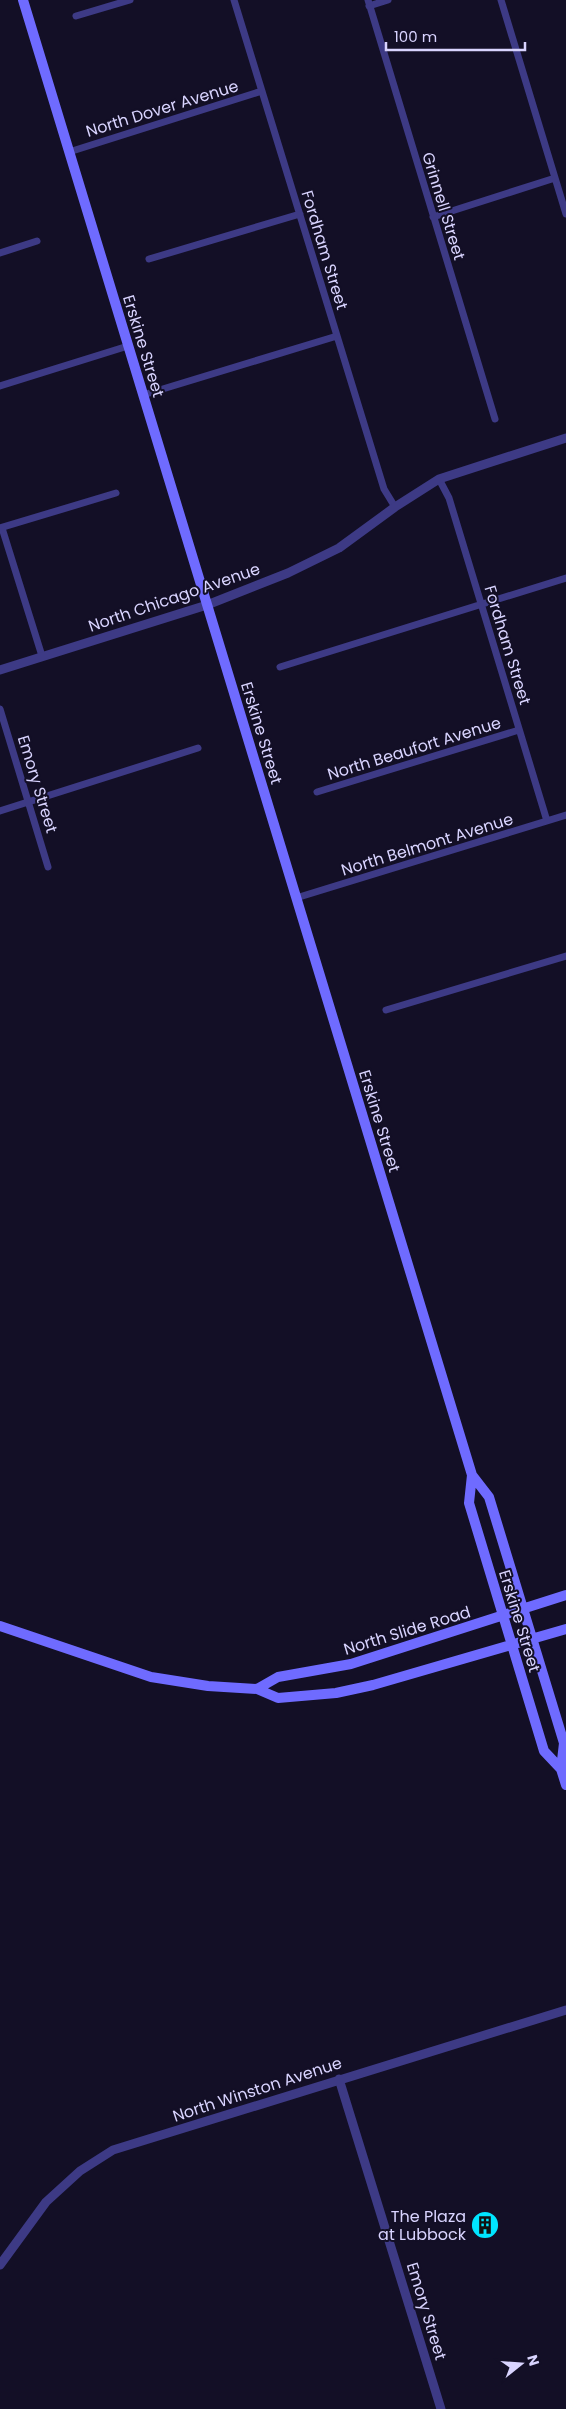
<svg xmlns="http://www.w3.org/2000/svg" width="566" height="2409" font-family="Poppins,sans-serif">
	<rect width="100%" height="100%" fill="#130f26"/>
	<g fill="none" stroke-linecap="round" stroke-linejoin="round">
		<path stroke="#3d3a85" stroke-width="7" d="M234 0 384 489 395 507
			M368 0 495 419
			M501 0 566 214
			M369 6 388 0
			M76 16 130 0
			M69 152 262 91
			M433 217 555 178
			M0 253 37 241
			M149 259 300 214
			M0 386 128 346
			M143 395 337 336
			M439 479 449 498 547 821
			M0 528 116 493
			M2 528 42 656
			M280 667 566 578
			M0 709 48 867
			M317 792 519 730
			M0 811 198 748
			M296 898 566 815
			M386 1010 566 956"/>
		<path stroke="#3d3a85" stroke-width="9" d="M0 670 207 605 288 573 339 548 395 507 439 479 566 438
			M339 2079 441 2409
			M0 2265 46 2202 80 2171 113 2150 566 2010"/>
		<path stroke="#6f6bff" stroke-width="10" d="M23 0 472 1475 489 1497 564 1743 561 1769 566 1785
			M472 1475 469 1503 544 1751 561 1769
			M0 1626 151 1677 208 1686 257 1689 278 1698 336 1693 373 1685 566 1629
			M257 1689 278 1677 351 1664 566 1595"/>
	</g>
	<defs>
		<symbol id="building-disc" viewBox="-11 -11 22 22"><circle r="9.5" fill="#00e5ff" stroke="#130f26"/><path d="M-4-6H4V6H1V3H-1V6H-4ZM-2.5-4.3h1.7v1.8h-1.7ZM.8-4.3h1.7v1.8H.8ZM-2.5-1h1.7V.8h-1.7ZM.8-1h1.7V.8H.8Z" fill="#111"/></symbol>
	</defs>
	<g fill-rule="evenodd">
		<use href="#building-disc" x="469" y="2209" width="32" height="32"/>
	</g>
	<g text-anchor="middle" stroke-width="4" stroke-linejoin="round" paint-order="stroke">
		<g font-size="16" fill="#d9d4ff" stroke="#130f26">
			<text transform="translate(162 108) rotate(-17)" y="6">North Dover Avenue</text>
			<text transform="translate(444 206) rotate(73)" y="6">Grinnell Street</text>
			<text transform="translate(325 250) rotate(73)" y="6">Fordham Street</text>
			<text transform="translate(144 346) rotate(73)" y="6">Erskine Street</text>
			<text transform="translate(174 597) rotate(-19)" y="6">North Chicago Avenue</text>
			<text transform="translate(508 645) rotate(73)" y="6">Fordham Street</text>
			<text transform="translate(262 733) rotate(73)" y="6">Erskine Street</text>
			<text transform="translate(414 748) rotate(-17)" y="6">North Beaufort Avenue</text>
			<text transform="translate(38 784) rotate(73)" y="6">Emory Street</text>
			<text transform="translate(427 844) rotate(-17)" y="6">North Belmont Avenue</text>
			<text transform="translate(380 1121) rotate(73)" y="6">Erskine Street</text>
			<text transform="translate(520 1621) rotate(73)" y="6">Erskine Street</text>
			<text transform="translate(407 1630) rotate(-17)" y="6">North Slide Road</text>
			<text transform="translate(257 2089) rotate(-18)" y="6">North Winston Avenue</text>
			<text transform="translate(427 2311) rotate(73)" y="6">Emory Street</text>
		</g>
		<g font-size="16" fill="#d9d4ff" stroke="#130f26" text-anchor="end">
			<text x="466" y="2222">The Plaza<tspan x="466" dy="18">at Lubbock</tspan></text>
		</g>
	</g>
	<g transform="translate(521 2364) rotate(73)" stroke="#130f26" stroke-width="4" paint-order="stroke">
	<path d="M0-4L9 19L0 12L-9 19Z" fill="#d9d4ff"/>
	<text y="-8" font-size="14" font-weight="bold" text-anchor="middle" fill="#d9d4ff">N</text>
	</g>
	<path d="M386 42v8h139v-8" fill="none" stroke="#d9d4ff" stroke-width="2.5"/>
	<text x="394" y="42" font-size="15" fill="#d9d4ff" stroke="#130f26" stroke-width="4" paint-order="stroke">100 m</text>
</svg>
